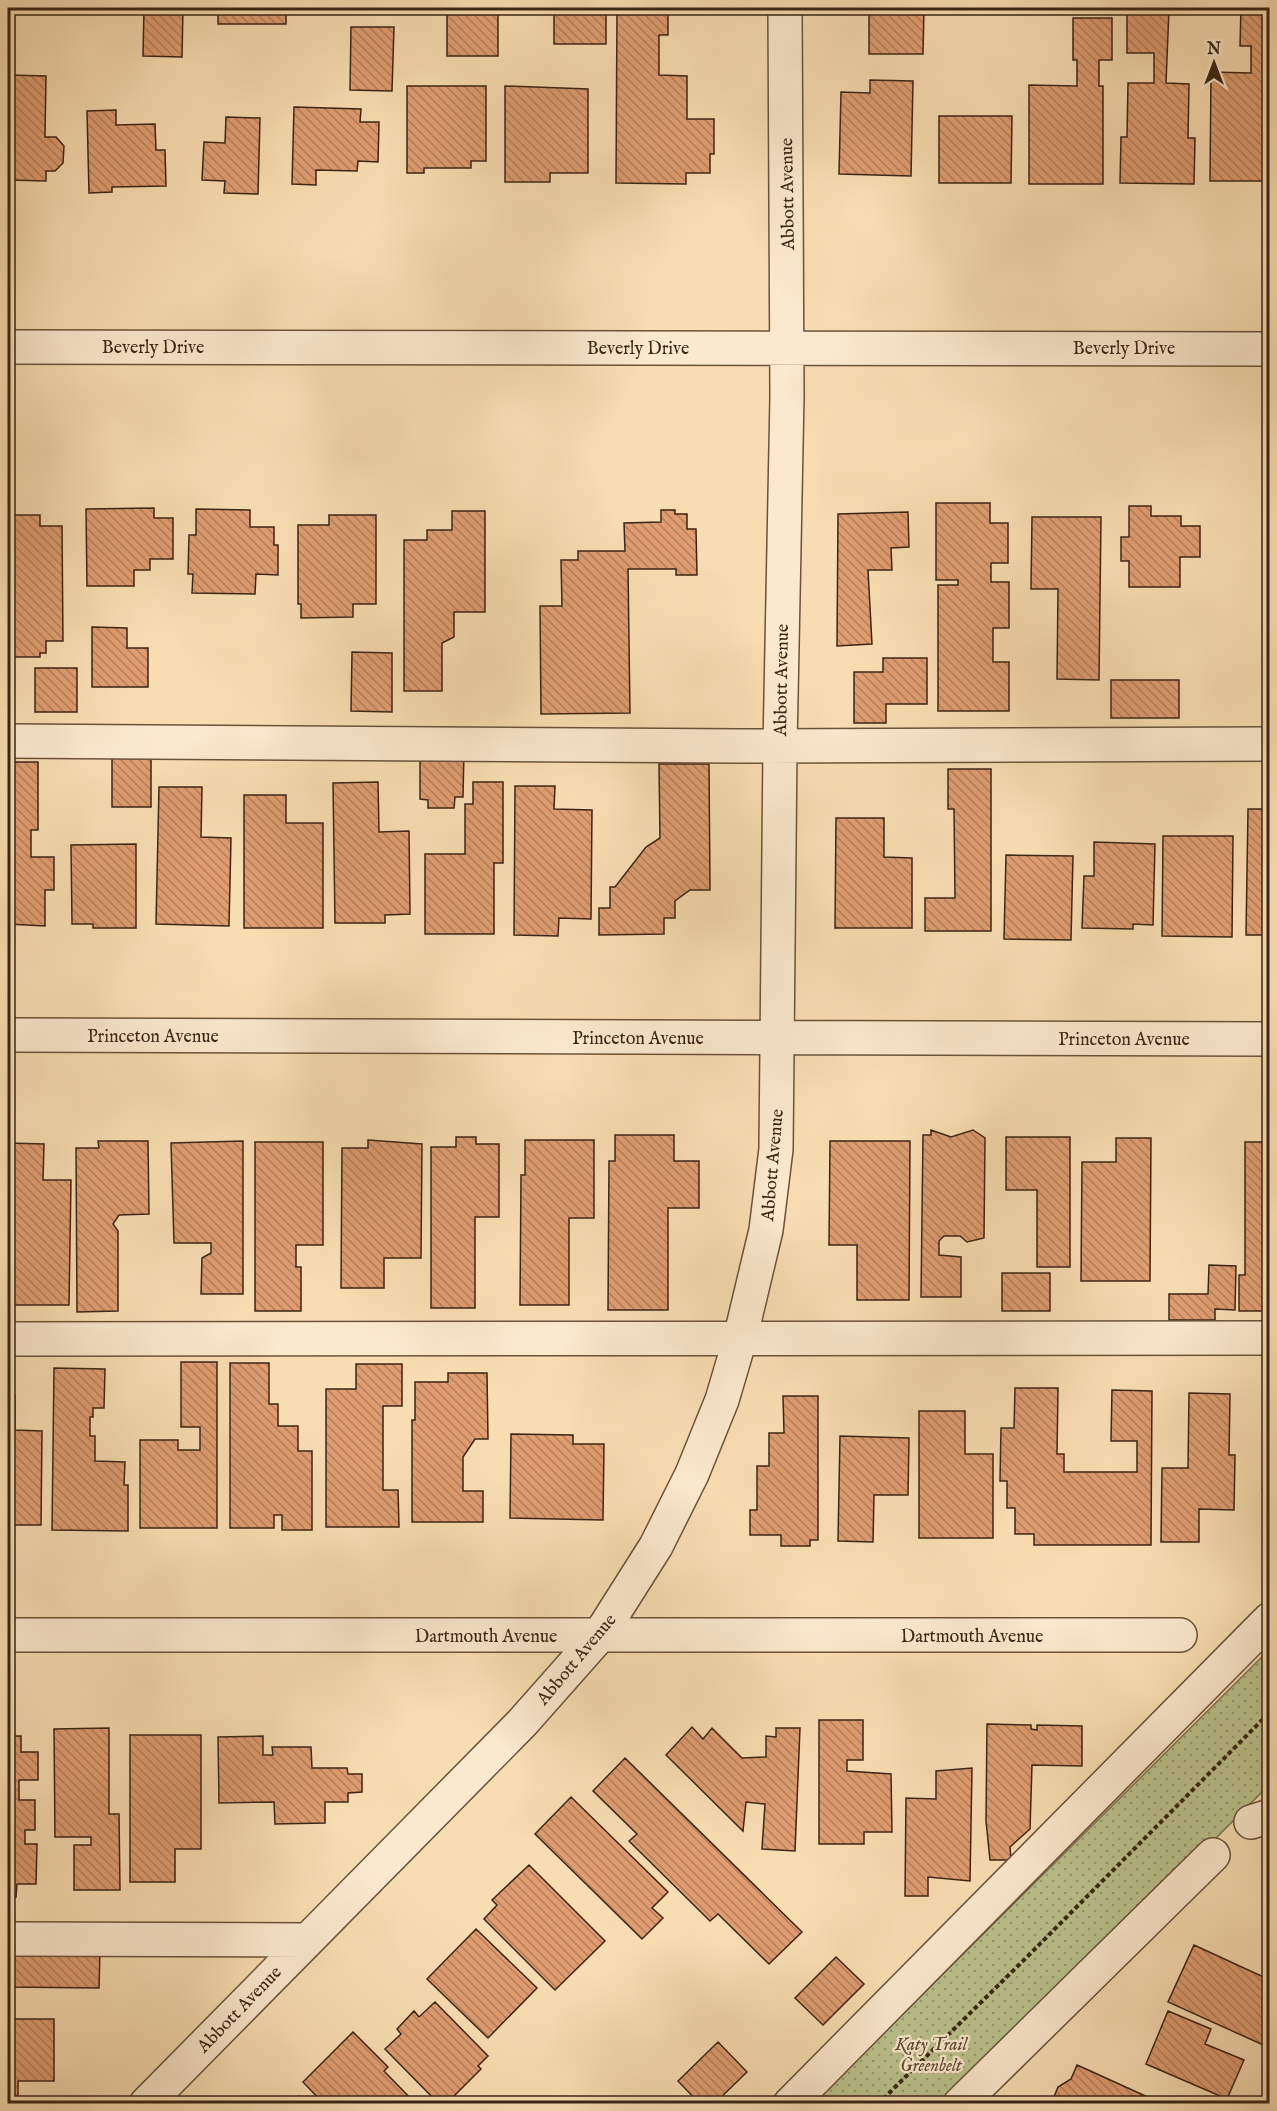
<svg xmlns="http://www.w3.org/2000/svg" width="1277" height="2111" font-family="'IM FELL English',serif">
	<defs>
		<pattern id="park-dots" width="8" height="8" patternUnits="userSpaceOnUse" patternTransform="scale(1.5)"><rect width="8" height="8" fill="#bbc28e"/><path d="M2 2h.1M6 6h.1" fill="none" stroke="#999d73" stroke-width="1.8" stroke-linecap="round"/></pattern>
		<pattern id="building-back-hatch" width="6" height="6" patternUnits="userSpaceOnUse" patternTransform="scale(1.5)"><rect width="6" height="6" fill="#df9d71"/><path d="M-1 5l2 2M0 0l6 6M5-1l2 2" fill="none" stroke="#b6805c"/></pattern>
	</defs>
	<rect width="100%" height="100%" fill="#f9ddb2"/>
	<filter id="stains"><feTurbulence type="fractalNoise" baseFrequency=".00333" numOctaves="4"/><feColorMatrix values="0 0 0 0 .2 0 0 0 0 .09 0 0 0 0 .02 0 0 0 .5 -.17"/></filter>
	<radialGradient id="worn" r=".72"><stop offset=".6" stop-color="#630" stop-opacity="0"/><stop offset="1" stop-color="#630" stop-opacity=".3"/></radialGradient>
	<path fill="url(#park-dots)" stroke="#7b7452" stroke-width="1.5" d="M1269 1650V1785L951 2103 812 2104Z"/>
	<path fill="url(#building-back-hatch)" stroke="#3b2515" stroke-width="1.5" d="M144 8H183L182 57 143 56Z
		M218 8H286V24H218Z
		M447 8H498V56H447Z
		M554 8H606V44H554Z
		M617 8H668V35H659V75L687 76V119H714V154H710V173H686V184L616 183Z
		M869 8H924L923 54H869Z
		M1127 8 1169 9 1166 83 1189 84 1188 138H1195L1194 184 1120 183 1121 137H1127L1128 83H1154V53H1127Z
		M1241 8H1270V181H1210L1211 72 1251 73V46H1240Z
		M1073 18H1112V60H1099V86H1103V184H1029V85L1077 86V60H1073Z
		M351 27H394L392 91 350 90Z
		M8 75 46 76 45 137H56L64 146 63 163 55 171H46V181L8 180Z
		M870 80 913 81 911 176 839 174 841 92 870 93Z
		M407 86H486V161H471V168H424V173H407Z
		M505 86 588 89V173H550V182H505Z
		M294 107 361 109 360 122H379L378 162 358 161 357 171 316 170V185L292 184Z
		M116 110V125L155 124 156 150H165L166 186 112 187V192L89 193 87 111Z
		M939 116H1012L1011 183H939Z
		M226 117 260 118 258 194 224 193 225 181 202 180 204 142 225 143Z
		M936 503H990V523H1008V563H991V582H1009V628H993V662H1009V711H938V585H958V580H936Z
		M1129 506H1151V516H1181V526H1200V557H1180V587H1129V561H1121V537H1129Z
		M154 508V518H173V559H150V570H134V586H87L86 509Z
		M196 509 250 510V527H274V545H278V575L256 574 255 594 192 593 193 574H188L189 535H196Z
		M661 510H675V514H687V529H696L697 575H676V569H628L630 713 541 714 540 606H562L561 560H578V551H625L624 523 661 522Z
		M452 511H485V612H454V637L442 643V691H404V540H427V530H452Z
		M908 512 909 547 891 548 892 570H868L872 644 837 646 838 514Z
		M8 515H40V526H62L63 641H46V653H40V657H11V600H8Z
		M329 515H376V604H353V617L301 618V604H298V525H329Z
		M1032 517H1101L1099 680 1057 679 1058 589H1031Z
		M92 627 127 628V648H148V687H92Z
		M352 652 392 653V712L351 711Z
		M883 658H927V704H886V723H854V672H883Z
		M35 668H77V712H35Z
		M1111 680H1179V718H1111Z
		M420 748 464 749 463 797H455L454 808H428V800L420 799Z
		M112 749 151 750V807H112Z
		M8 762H38V830H31V857H54V890H45V926L8 924Z
		M659 764H709L710 890H690L675 901V918H664V934L599 935V908H610V887H615L646 847 660 838Z
		M948 769H991V931H925V898H955L954 809H948Z
		M378 782 379 832 409 831 410 914 385 915V923H335L333 783Z
		M473 782H503V863H494V934H425V854H465V804H473Z
		M515 786H555L554 809 592 810 591 919 559 918 558 936 514 935Z
		M159 787H202L201 837 231 838 229 926 156 924Z
		M244 795H286V823H323V928H244Z
		M1248 809H1270V935H1246Z
		M836 818H884V857L912 858V928H835Z
		M1163 836H1233L1232 937 1162 936Z
		M1094 842 1155 844 1153 925 1133 924V929L1082 928 1084 876H1094Z
		M136 844V928H93V924H72L71 845Z
		M1006 855 1073 856 1071 940 1004 939Z
		M931 1130 951 1137 973 1130 985 1138 984 1238 967 1242 960 1236H944L939 1241V1255L961 1257V1297H921L923 1135H931Z
		M615 1135H674V1161H699V1208H668V1310H608L609 1161H615Z
		M456 1137H476V1144H499V1217H475V1308H431V1147H456Z
		M1006 1137H1070V1267H1037V1190H1006Z
		M1116 1138H1151L1150 1281H1081L1082 1162H1116Z
		M368 1140 422 1144 421 1258H384V1288H341L342 1148H368Z
		M525 1140H594V1218H569V1305H520L521 1175H525Z
		M98 1141H148L149 1214 119 1215 113 1224 118 1231V1311L77 1312 76 1148H99Z
		M243 1141V1294H201L202 1258 211 1253V1243H174L171 1143Z
		M830 1141H910L909 1300H857V1245H829Z
		M255 1142H323V1245H296V1267H301V1311H255Z
		M1245 1142H1270V1311H1239V1275H1245Z
		M8 1143 44 1144 43 1180H71L69 1305H8V1198H11V1186H8Z
		M1209 1265 1236 1266 1235 1310 1215 1309V1320H1169V1294H1208Z
		M1002 1273H1050V1311H1002Z
		M181 1362H217V1528H140V1440H178V1450H200V1427H181Z
		M230 1363H269V1404H278V1426H298V1451H312V1530H282V1515H274V1528H230Z
		M356 1364H402V1406H383V1490H398L399 1527H326V1389H356Z
		M54 1368 105 1369 104 1408H93V1417H90V1436H95V1461L125 1462 124 1485H128V1531L52 1530Z
		M448 1373H487L488 1439H475L463 1457V1491H483V1522H412V1420H415V1382H448Z
		M1015 1388H1058L1057 1454H1064V1472H1137V1441H1111L1112 1390 1152 1391 1151 1545H1034V1534H1015V1508H1007V1481H1000L1001 1428H1014Z
		M1189 1393 1230 1394 1229 1455H1235L1234 1510 1199 1509V1542H1161L1162 1468H1188Z
		M8 1395H15V1430L42 1431 41 1525H8Z
		M783 1396H818V1540H810V1546H781V1535H750V1510H757V1466H769V1433H784Z
		M919 1411H965V1454H993V1538H919Z
		M511 1434 573 1435V1444H604L603 1520 510 1518Z
		M840 1436 909 1438 908 1495H874L873 1542 838 1541Z
		M1270 1481V1497L1262 1489Z
		M819 1720H863V1760H847V1771L891 1774 892 1832H864V1844H819Z
		M987 1724 1031 1725V1729L1037 1730V1725L1082 1726V1766L1032 1765 1030 1829 1010 1847 1011 1860H990L986 1821Z
		M692 1727 703 1739 712 1728 742 1758 766 1757V1736L776 1737V1728H800L795 1851 762 1849 765 1804 746 1802 743 1831 666 1755Z
		M109 1728V1814H119L120 1890H74V1845H91V1837H55L54 1729Z
		M130 1735H201V1849H175V1882H130Z
		M8 1736H21V1752H38V1780H19V1800H35V1830H25V1844H37L36 1884H17L16 1897H8Z
		M263 1736V1755H273L272 1747H311L312 1768H347L348 1774H362V1792L348 1793V1802H325V1823L275 1824 274 1802 219 1803 218 1737Z
		M625 1758 802 1932 769 1964 718 1914 710 1921 629 1841 637 1834 593 1791Z
		M972 1768 970 1881 928 1877V1896H905L906 1798 936 1799V1771Z
		M571 1797 668 1892 652 1908 663 1918 642 1939 535 1834Z
		M529 1865 605 1941 555 1990 484 1919 497 1905 492 1900Z
		M476 1929 537 1988 488 2038 427 1979Z
		M1194 1945 1270 1980V2048L1168 2002Z
		M9 1948 100 1950 99 1988 8 1987Z
		M836 1957 864 1984 823 2025 795 1998Z
		M435 2002 488 2056 478 2066 481 2069 446 2104H439L385 2049 401 2034 397 2029 414 2011 419 2017Z
		M1168 2011 1211 2029 1205 2044 1244 2060 1227 2099 1146 2064Z
		M8 2019H54V2081H18V2096H8Z
		M353 2032 388 2067 384 2071 416 2104H324L303 2082Z
		M718 2042 747 2072 714 2104H700L678 2081Z
		M1077 2065 1086 2069 1163 2104H1051L1058 2087 1071 2079Z
		M299 2096 307 2104H292Z"/>
	<g fill="none" stroke-linecap="round" stroke-linejoin="round">
		<defs>
			<path id="minor" d="M8 347 1270 349
				M8 741 739 746 1270 744
				M8 1035 1270 1039
				M8 1339 1270 1338
				M8 1635H1180
				M1251 1822 1270 1816
				M8 1939 306 1940
				M146 2104 522 1723 599 1636 656 1546 692 1474 722 1400 740 1339 766 1230 776 1149 780 746 787 396 785 8
				M790 2104 1270 1619
				M960 2104 1213 1855"/>
		</defs>
		<use href="#minor" stroke="#6a533c" stroke-width="36"/>
		<path stroke="#3b2515" stroke-width="4" stroke-dasharray="4.5 3" stroke-linecap="butt" d="M878 2104 1029 1955 1270 1712"/>
		<use href="#minor" stroke="#fbe9cd" stroke-width="33"/>
	</g>
	<g text-anchor="middle" stroke-width="4.5" stroke-linejoin="round" paint-order="stroke">
		<g font-size="18" fill="#3b2515" stroke="#fbe9cd">
			<text transform="translate(787 194) rotate(-91)" y="6">Abbott Avenue</text>
			<text x="153" y="353">Beverly Drive</text>
			<text x="638" y="354">Beverly Drive</text>
			<text x="1124" y="354">Beverly Drive</text>
			<text transform="translate(781 680) rotate(-89)" y="6">Abbott Avenue</text>
			<text x="153" y="1042">Princeton Avenue</text>
			<text x="638" y="1044">Princeton Avenue</text>
			<text x="1124" y="1045">Princeton Avenue</text>
			<text transform="translate(772 1165) rotate(-85)" y="6">Abbott Avenue</text>
			<text x="486" y="1642">Dartmouth Avenue</text>
			<text x="972" y="1642">Dartmouth Avenue</text>
			<text transform="translate(576 1659) rotate(-50)" y="6">Abbott Avenue</text>
			<text transform="translate(239 2009) rotate(-46)" y="6">Abbott Avenue</text>
		</g>
		<g font-size="18" font-style="italic" fill="#5b4c33" stroke="#fbe9cd">
			<text x="931" y="2050">Katy Trail<tspan x="931" dy="21">Greenbelt</tspan></text>
		</g>
	</g>
	<rect width="1277" height="2111" fill="none" stroke="#f9ddb2" stroke-width="30"/>
	<rect x="9" y="9" width="1259" height="2093" fill="none" stroke="#3b2515" stroke-width="3"/>
	<rect x="15" y="15" width="1247" height="2081" fill="none" stroke="#3b2515" stroke-width="1.5"/>
	<g transform="translate(1214 63)" stroke="#fbe9cd" stroke-width="4.5" paint-order="stroke">
	<path d="M0-4.5L10 22L0 15L-10 22Z" fill="#3b2515"/>
	<text y="-9" font-size="16" font-weight="bold" text-anchor="middle" fill="#3b2515">N</text>
	</g>
	<rect width="100%" height="100%" filter="url(#stains)"/>
	<rect width="100%" height="100%" fill="url(#worn)"/>
</svg>
